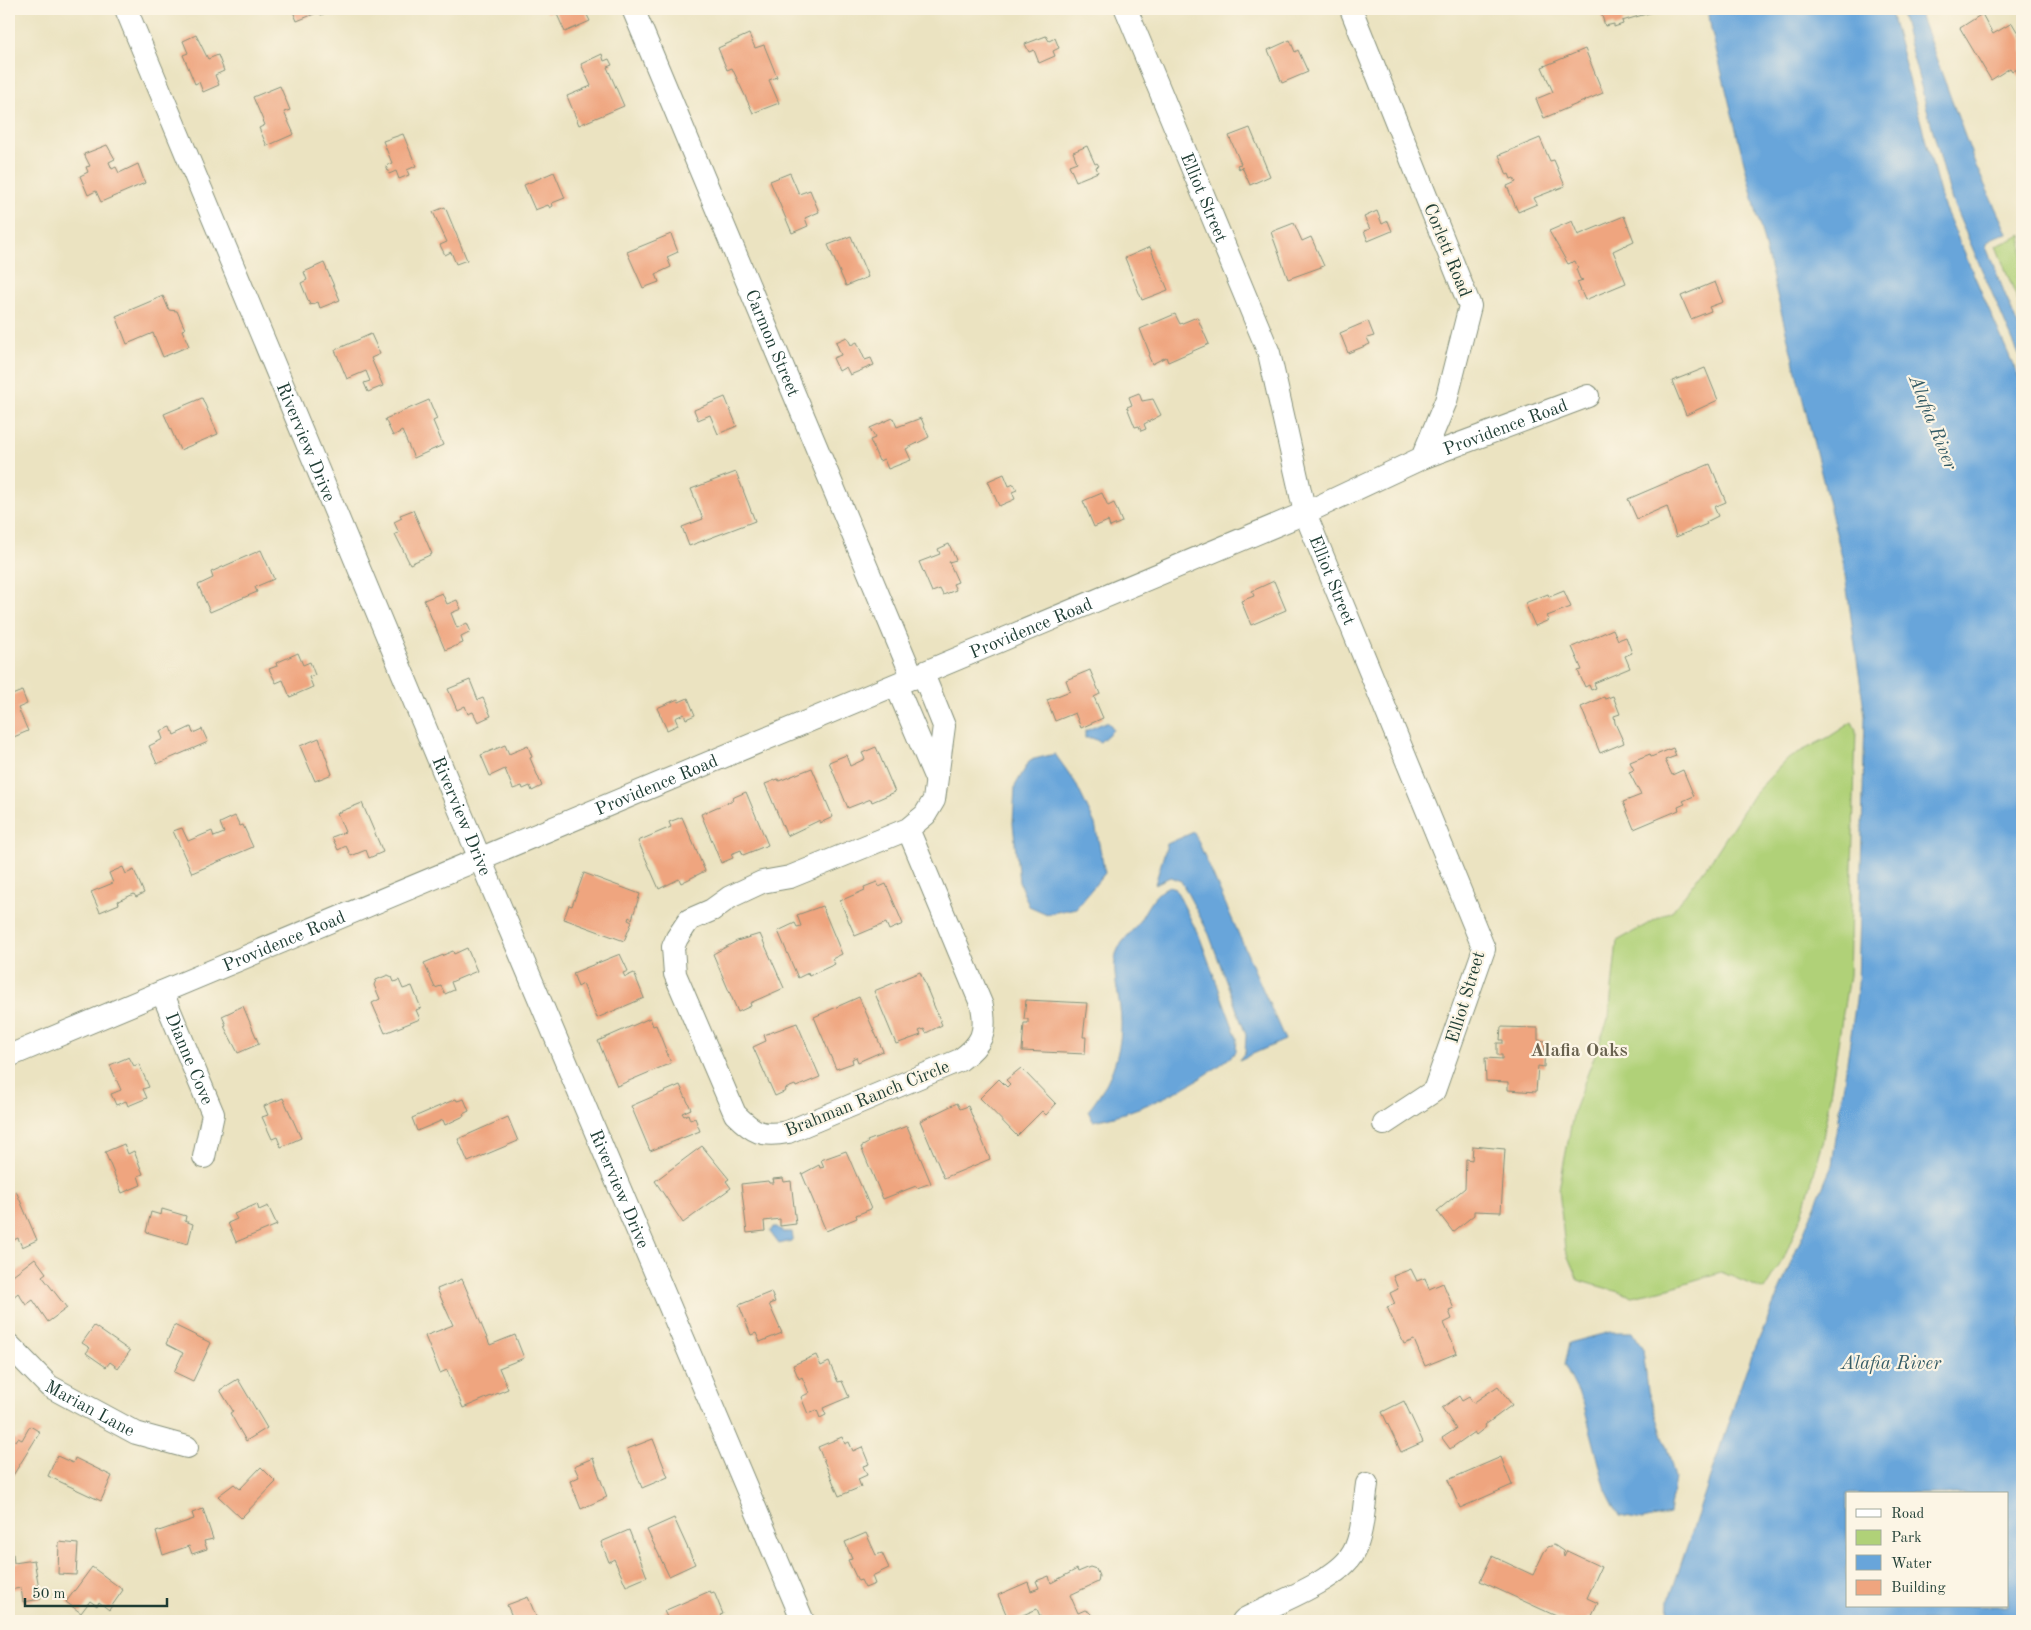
<svg xmlns="http://www.w3.org/2000/svg" width="2031" height="1630" font-family="'Old Standard TT',serif">
	<rect width="100%" height="100%" fill="#fcf5e5"/>
	<filter id="ink" filterUnits="userSpaceOnUse"><feTurbulence type="fractalNoise" baseFrequency=".02" numOctaves="2"/><feDisplacementMap in="SourceGraphic" scale="10" xChannelSelector="R" yChannelSelector="G"/><feConvolveMatrix kernelMatrix="1 2 1 2 8 2 1 2 1" color-interpolation-filters="sRGB"/></filter>
	<filter id="wash" filterUnits="userSpaceOnUse"><feTurbulence type="fractalNoise" baseFrequency=".0096" numOctaves="4" result="noise"/><feDisplacementMap in="SourceGraphic" scale="20" xChannelSelector="R" yChannelSelector="G"/><feGaussianBlur stdDeviation="1.12" result="paint"/><feColorMatrix in="noise" values="0 0 0 0 0 0 0 0 0 0 0 0 0 0 0 0 0 1.4 0 .05"/><feComposite in="paint" operator="in"/></filter>
	<g filter="url(#wash)">
		<rect width="100%" height="100%" fill="#ebe3c1"/>
		<path fill="#b0d178" stroke="#688756" d="M2022 235V311L1996 246Z
			M1852 722 1856 730 1849 975 1822 1145 1802 1215 1784 1258 1764 1290 1721 1272 1669 1288 1632 1296 1578 1280 1565 1250 1559 1189 1574 1110 1609 1017 1617 941 1673 910 1714 856 1754 794 1788 758 1829 737Z"/>
		<path fill="#68a5da" stroke="#447187" fill-rule="evenodd" d="M1708 9H1890L1943 204 2022 385V1621H1668L1669 1600 1746 1370 1832 1165 1858 986 1865 716 1843 561 1711 29ZM1847 1494H2007V1606H1847Z
			M1900 9H1918L1976 166 2007 233C1998 236 1989 237 1986 247L2022 336V362L1952 201Z
			M1106 722 1110 724 1113 730 1100 742 1092 738H1085V731Z
			M1055 754 1075 782 1095 824 1105 873 1076 908 1047 914 1029 906 1019 882 1013 823 1015 786 1030 760Z
			M1194 832 1285 1040 1239 1060 1245 1052 1246 1035 1209 934 1181 881 1170 877 1155 884 1167 844Z
			M1169 886 1175 888 1200 938 1237 1038 1236 1052C1201 1084 1140 1112 1093 1121L1088 1111C1112 1082 1125 1046 1120 1008 1118 991 1112 971 1116 954 1120 941 1133 932 1140 920 1148 906 1154 893 1169 886Z
			M773 1227H777L783 1232H792L793 1238 791 1241 779 1244 770 1232Z
			M1610 1332H1633L1643 1349 1648 1391 1667 1448 1675 1478 1669 1514 1643 1520 1619 1516 1606 1490 1583 1402 1564 1365 1569 1343Z"/>
		<g id="blocks">
			<path fill="#efa57f" d="M292 9H335L321 15 319 12 297 21Z
				M545 9H584L590 21 565 32 555 10 547 13Z
				M1600 9H1663L1622 21 1623 24 1614 27V24L1605 26Z
				M1982 14 1993 34 2012 23 2022 40V74L2019 76 2015 69 2012 71 2010 68 1991 80 1960 28Z
				M749 34 755 48 764 45 777 77 769 80 779 103 753 113 732 68 727 70 718 48Z
				M196 35 208 59 218 55 224 71 215 75 219 85 203 92 199 82 195 84 183 55 188 53 183 41Z
				M1046 36 1049 41 1055 38 1059 48 1053 51 1055 56 1039 63 1034 50 1029 52 1025 44Z
				M1290 40 1295 52 1298 50 1308 72 1282 83 1268 50Z
				M1585 49 1603 93 1544 118 1536 99 1553 92 1542 67Z
				M602 54 604 61 609 59 612 65 607 67 624 106 579 125 567 96 591 86 581 64Z
				M280 86 290 110 284 112 294 134 267 146 259 128 265 125 253 97Z
				M1250 128 1270 176 1250 185 1242 167 1239 169 1237 165 1241 164 1229 136Z
				M403 134 416 166 407 170 409 175 399 179 396 171 389 174 386 166 392 163 383 141Z
				M1540 138 1550 161 1554 160 1565 186 1534 198 1537 204 1518 212 1507 186 1516 182 1514 178 1511 179 1509 174 1507 175 1499 155Z
				M107 145 115 159 109 162 112 169 116 167 119 173 138 164 145 183 101 202 96 191 88 195 80 176 88 172 86 167 90 166 84 154Z
				M1087 146 1095 164 1097 163 1099 166 1096 167 1098 172 1076 181 1069 165 1077 162 1073 152Z
				M554 172 565 198 552 203 553 206 550 208 548 205 535 210 524 185Z
				M790 173 799 194 810 190 819 212 805 218 808 226 792 233 770 181Z
				M445 207 467 260 456 264 451 252 445 255 440 245 447 242 433 212Z
				M1377 211 1382 224 1388 221 1392 231 1368 241 1364 231 1370 229 1364 217Z
				M1624 216 1634 241 1613 251 1626 283 1585 300 1577 282 1583 280 1580 279 1576 269 1578 268 1575 261 1568 264 1549 231 1572 221 1578 235Z
				M1294 223 1302 241 1311 237 1324 266 1288 279 1271 232Z
				M671 234 678 252 667 257 671 267 656 274 659 282 643 288 627 252Z
				M851 236 868 277 846 286 828 245Z
				M1150 247 1168 290 1142 300 1125 258Z
				M324 263 340 300 320 308 318 302 310 305 301 283 307 280 304 272Z
				M1715 282 1723 302 1709 307 1711 311 1691 319 1681 296Z
				M163 296 169 310 177 311 185 329 182 330 189 346 163 357 153 333 127 344 116 316Z
				M1175 314 1180 324 1197 317 1209 344 1168 362 1166 357 1152 364 1148 355 1150 354 1140 329Z
				M1368 321 1374 336 1367 338 1370 344 1348 353 1340 333Z
				M371 334 380 354 371 358 383 386 368 392 364 383 370 381 366 371 347 379 335 350Z
				M847 337 851 345 857 342 865 360 871 358 874 365 850 375 846 367 839 371 833 358 841 355 836 342Z
				M1705 368 1718 400 1686 415 1672 381Z
				M1139 393 1142 401 1153 399 1161 415 1144 424 1146 429 1141 431 1139 426 1135 427 1127 407 1132 405 1129 397Z
				M725 397 737 426 718 434 710 415 698 420 694 410Z
				M202 398 218 434 180 450 164 414Z
				M429 400 437 419 433 421 443 445 414 458 402 431 393 436 385 419Z
				M893 418 897 427 921 418 929 437 906 449 911 460 888 469 884 459 879 461 870 440 875 438 870 428Z
				M1710 464 1726 502 1714 507 1718 516 1706 522 1707 524 1676 537 1667 506 1637 519 1628 499Z
				M736 472 755 521 689 546 682 527 703 519 691 489Z
				M1004 474 1009 486 1014 484 1017 490 1012 492 1015 499 999 506 988 481Z
				M1102 493 1108 506 1114 503 1122 522 1110 527 1108 521 1094 527 1083 501Z
				M413 510 432 554 410 564 395 534 399 533 394 522 402 518 400 515Z
				M949 544 956 560 949 562 958 582 953 584 956 590 943 595 940 589 932 592 919 562 940 554 938 549Z
				M261 550 274 579 255 587 257 592 210 612 198 585 213 578 211 572Z
				M1274 581 1286 610 1251 625 1241 601 1254 596 1252 591Z
				M1564 591 1571 607 1547 616 1549 620 1535 626 1525 603 1548 594 1549 597Z
				M442 593 447 604 457 600 461 609 451 613 457 628 467 623 471 632 461 637 463 643 445 650 424 600Z
				M1613 629 1618 640 1626 637 1632 653 1625 656 1630 668 1594 683 1596 688 1591 690 1589 685 1585 687 1578 671 1582 670 1572 647Z
				M298 653 303 665 310 662 315 675 309 677 313 687 290 697 283 680 276 683 269 669 277 666 276 663Z
				M1090 670 1100 694 1094 697 1103 718 1081 728 1075 713 1055 721 1047 700 1070 691 1066 680Z
				M470 680 478 700 483 698 491 716 478 722 473 712 468 714 465 706 457 710 448 689Z
				M9 686 12 695 22 691 27 704 18 708 28 731 9 739Z
				M1613 696 1620 714 1614 716 1615 723 1624 743 1600 753 1581 707 1604 697 1605 699Z
				M688 698 695 715 686 719 684 714 675 718 678 725 667 730 657 708 678 699 679 702Z
				M171 727 174 735 191 727 193 733 202 729 208 742 157 764 149 746 163 739 160 731Z
				M319 738 332 774 315 781 300 746Z
				M505 745 509 754 528 746 532 757 530 758 542 786 532 791 530 786 523 789 522 786 513 789 505 769 490 776 481 755Z
				M876 747 895 792 872 802 871 799 848 808 829 762 846 755 850 766 865 759 862 753Z
				M1673 748 1676 756 1665 760 1672 775 1683 770 1694 796 1683 801 1685 804 1678 807 1679 810 1634 829 1623 802 1641 795 1629 772 1634 770 1630 762 1650 754 1651 757Z
				M812 768 833 817 820 823V820L787 836 765 784 778 779 779 781Z
				M746 792 768 845 743 855 741 850 731 854 733 858 721 863 701 814 733 800 732 798Z
				M362 803 383 852 369 858 366 850 351 856 346 846 338 850 332 837 345 832 337 813Z
				M235 816 240 826 243 825 253 847 192 873 173 831 182 828 188 841 212 831 214 837 224 833 220 823Z
				M682 817 705 871 681 883 679 879 659 889 638 841 671 827 669 822Z
				M123 867 126 874 134 870 144 893 136 897 134 894 118 901 119 904 100 912 91 892 113 883 109 873Z
				M584 873 640 894 632 919 629 917 628 920 632 922 624 941 564 919 569 905 572 906Z
				M877 882 879 887 886 884 903 924 889 930 886 923 855 936 840 901 865 890 864 887Z
				M822 906 842 954 832 959 835 964 809 976 808 973 798 978 778 931 795 923 797 927 801 926 797 915Z
				M760 934 784 988 750 1003 751 1006 738 1012 713 954 737 941Z
				M467 948 477 971 451 982 454 990 445 994 441 986 435 988 424 963 453 951 454 954Z
				M620 954 628 971 623 973 625 977 634 973 644 998 597 1018 583 984 578 987 573 973Z
				M920 972 942 1025 926 1033 924 1029 919 1031 921 1035 896 1044 874 991Z
				M388 975 392 977 394 982 399 980 403 989 412 986 421 1008 416 1010 420 1019 385 1033 372 1003 380 999 374 985 376 980Z
				M859 997 883 1051 858 1062 856 1057 852 1059 853 1063 836 1069 814 1017Z
				M1026 1000 1087 1003 1083 1037H1086L1085 1054 1022 1051 1024 1023H1028V1019H1024Z
				M243 1006 259 1044 238 1053 224 1026 226 1025 222 1016Z
				M650 1018 653 1026 656 1025 671 1063 617 1086 598 1041Z
				M797 1023 820 1077 796 1087 795 1085 785 1089 786 1091 775 1096 753 1047 766 1041 764 1035Z
				M1501 1027 1538 1028V1040L1545 1041 1544 1067 1538 1066 1536 1092 1508 1090V1082L1486 1081 1485 1058 1502 1059V1055H1497V1043H1503V1040H1500Z
				M129 1057 134 1066 139 1064 149 1087 143 1089 147 1098 128 1106 126 1101 116 1105 111 1094 121 1090 110 1065Z
				M1021 1068 1056 1104 1046 1115 1042 1111 1017 1136 980 1098 999 1079 1007 1087 1010 1084 1006 1080Z
				M680 1085 691 1109 682 1113 684 1116 688 1114 690 1120 695 1118 700 1131 650 1151 631 1106Z
				M283 1098 301 1138 281 1147 277 1137 272 1139 262 1117 268 1115 264 1106Z
				M456 1099 457 1101 464 1099 469 1111 463 1114 464 1116 445 1125 443 1120 417 1131 412 1118Z
				M957 1103 960 1109 968 1106 990 1159 944 1178 920 1121Z
				M508 1117 518 1141 468 1162 458 1139Z
				M907 1126 931 1183 917 1188 916 1186 883 1199 861 1147 868 1143 867 1141Z
				M124 1144 128 1154 134 1151 143 1174 138 1176 141 1185 122 1193 105 1152Z
				M702 1146 729 1179 726 1181 731 1188 683 1223 655 1181Z
				M1473 1146 1505 1149 1501 1212 1474 1211V1215L1453 1232 1437 1211 1465 1188 1466 1159 1472 1160Z
				M846 1151 871 1209 856 1215 857 1218 826 1231 802 1174 819 1165 820 1168 824 1167 821 1160Z
				M783 1178 784 1182 791 1181 796 1224 780 1226V1219L764 1221 765 1231 747 1233 741 1184 768 1181 769 1183H774L773 1179Z
				M16 1191 37 1240 22 1247 18 1238 9 1242V1194Z
				M257 1204 259 1210 268 1206 277 1225 236 1242 228 1223 237 1219 234 1214Z
				M162 1209 186 1216 185 1221 193 1224 188 1244 146 1232 151 1212 161 1215Z
				M35 1258 46 1273 42 1276 67 1308 48 1322 33 1300 26 1305 18 1293 11 1299 9 1295V1278Z
				M1411 1269 1417 1281 1425 1278 1429 1289 1443 1283 1454 1309 1449 1311 1452 1319 1444 1323 1457 1353 1425 1366 1414 1340 1404 1344 1387 1307 1395 1304 1390 1293 1398 1289 1393 1276Z
				M462 1279 490 1345 515 1335 524 1358 499 1368 508 1389 463 1408 447 1370 440 1373 425 1336 453 1325 437 1289Z
				M771 1292 775 1302 769 1304 782 1333 760 1342 756 1333 751 1335 739 1305Z
				M174 1325 211 1343 193 1381 174 1372 183 1353 166 1344Z
				M94 1326 130 1351 118 1368 110 1362 106 1367 86 1353 90 1348 82 1343Z
				M816 1355 821 1366 829 1362 838 1382 842 1381 849 1397 823 1408 826 1415 820 1418 817 1410 808 1414 801 1397 809 1393 802 1377 799 1379 793 1365Z
				M238 1379 267 1428 246 1441 230 1413 233 1411 220 1390Z
				M1498 1386 1512 1405 1485 1425 1486 1427 1476 1435 1474 1432 1450 1449 1442 1438 1456 1429 1442 1408 1459 1396 1462 1401 1469 1397 1473 1403Z
				M1404 1401 1423 1442 1401 1452 1382 1412Z
				M30 1426 40 1432 12 1477 9 1474V1436L16 1441 18 1438 22 1440Z
				M842 1437 845 1444 849 1442 853 1451 862 1447 869 1464 863 1466 867 1475 858 1479 861 1487 839 1496 818 1447Z
				M653 1439 668 1477 642 1488 627 1449Z
				M57 1456 73 1463 75 1458 112 1476 101 1501 48 1476Z
				M1501 1457 1512 1485 1460 1508 1448 1480Z
				M593 1458 607 1497 581 1509 570 1481 579 1477 574 1466Z
				M261 1467 276 1482 241 1518 218 1496 234 1484 240 1489Z
				M203 1509 213 1539 204 1541 207 1549 192 1554 189 1546 163 1555 156 1532 194 1519 192 1513Z
				M674 1518 695 1564 669 1576 647 1530Z
				M629 1530 647 1577 626 1586 614 1559 609 1562 601 1542Z
				M866 1533 876 1555 882 1553 889 1568 872 1576 875 1584 865 1588 861 1580 858 1581 848 1560 852 1559 845 1542Z
				M59 1542 78 1544 76 1575 58 1574Z
				M1554 1545 1563 1551 1564 1557 1567 1551 1601 1567 1587 1598 1598 1603 1591 1618 1589 1617 1587 1621H1567L1480 1581 1492 1556 1533 1575 1544 1552 1548 1547Z
				M13 1554 14 1563 34 1560 41 1599 23 1602 21 1588 9 1590V1555Z
				M92 1567 123 1590 109 1610 99 1602 97 1606 90 1601 81 1613 66 1602Z
				M1090 1567 1096 1569 1099 1576 1098 1582 1070 1595 1078 1613 1085 1610 1089 1612 1092 1615V1621H1042L1037 1609 1009 1621 998 1595 1028 1582 1031 1591 1039 1588 1036 1581 1049 1576 1051 1583 1077 1569 1078 1572Z
				M710 1591 711 1593 714 1592 723 1614 720 1615 721 1617 711 1621H669L664 1611Z
				M528 1597 538 1621H514L507 1605Z"/>
		</g>
	</g>
	<g filter="url(#ink)">
		<use href="#blocks" fill-opacity="0" stroke="#85907a" stroke-width="1"/>
		<g fill="none" stroke-linecap="round" stroke-linejoin="round">
			<defs>
				<g id="minor">
					<path id="s1" d="M126 9 480 859 803 1621"/>
					<path id="s2" d="M633 9 913 678"/>
					<path id="s3" d="M1126 9 1269 353 1305 513 1484 949 1434 1091 1384 1124"/>
					<path id="s4" d="M1422 458 1588 396"/>
					<path d="M896 685 936 779"/>
					<path d="M908 829 982 1006C987 1033 982 1044 960 1060L788 1132C762 1137 754 1133 735 1114L675 974 673 947 677 938 689 920 712 910 730 897 762 882 790 877 908 829 925 815 934 800 944 726 923 674"/>
					<path id="s5" d="M162 992 213 1114 204 1157"/>
					<path id="s6" d="M9 1056 1305 513 1422 458 1446 401 1470 306 1351 9"/>
					<path id="s7" d="M9 1345 49 1386 136 1433 187 1447"/>
					<path d="M1243 1621 1245 1619C1273 1604 1338 1581 1353 1553 1363 1536 1364 1504 1367 1484"/>
				</g>
			</defs>
			<use href="#minor" stroke="#85907a" stroke-width="24"/>
			<use href="#minor" stroke="#fff" stroke-width="22"/>
		</g>
	</g>
	<g text-anchor="middle" stroke-width="4.5" stroke-linejoin="round" paint-order="stroke">
		<g font-size="18" fill="#1f3d34" stroke="#fcf5e5">
			<text dy="6" stroke="none"><textPath href="#s3" startOffset="204">Elliot Street</textPath></text>
			<text transform="translate(1448 250) rotate(68)" y="6">Corlett Road</text>
			<text dy="6" stroke="none"><textPath href="#s2" startOffset="362">Carmon Street</textPath></text>
			<text dy="6" stroke="none"><textPath href="#s4" startOffset="89">Providence Road</textPath></text>
			<text dy="6" stroke="none"><textPath href="#s1" startOffset="469">Riverview Drive</textPath></text>
			<text dy="6" stroke="none"><textPath href="#s3" startOffset="609">Elliot Street</textPath></text>
			<text dy="6" stroke="none"><textPath href="#s6" startOffset="1108">Providence Road</textPath></text>
			<text dy="6" stroke="none"><textPath href="#s6" startOffset="702">Providence Road</textPath></text>
			<text dy="6" stroke="none"><textPath href="#s1" startOffset="874">Riverview Drive</textPath></text>
			<text dy="6" stroke="none"><textPath href="#s6" startOffset="298">Providence Road</textPath></text>
			<text transform="translate(1465 997) rotate(-73)" y="6">Elliot Street</text>
			<text dy="6" stroke="none"><textPath href="#s5" startOffset="72">Dianne Cove</textPath></text>
			<text transform="translate(867 1098) rotate(-22)" y="6">Brahman Ranch Circle</text>
			<text dy="6" stroke="none"><textPath href="#s1" startOffset="1279">Riverview Drive</textPath></text>
			<text dy="6" stroke="none"><textPath href="#s7" startOffset="104">Marian Lane</textPath></text>
		</g>
		<g font-size="19" font-style="italic" fill="#355c66" stroke="#fcf5e5">
			<text transform="translate(1934 422) rotate(68)" y="7">Alafia River</text>
			<text x="1891" y="1369">Alafia River</text>
		</g>
		<g font-size="19" font-weight="bold" fill="#68614e" stroke="#fcf5e5">
			<text x="1579" y="1056">Alafia Oaks</text>
		</g>
	</g>
	<rect width="2031" height="1630" fill="none" stroke="#fcf5e5" stroke-width="30"/>
	<rect x="1846" y="1492" width="162" height="115" fill="#fcf5e5" stroke="#a4ab9e"/>
	<rect x="1856" y="1509" width="25" height="8" fill="#ffffff" stroke="#a4ab9e"/>
	<text x="1891" y="1518" font-size="15" fill="#1f3d34">Road</text>
	<rect x="1856" y="1530" width="25" height="15" fill="#b0d178" stroke="#a4ab9e"/>
	<text x="1891" y="1542" font-size="15" fill="#1f3d34">Park</text>
	<rect x="1856" y="1555" width="25" height="15" fill="#68a5da" stroke="#a4ab9e"/>
	<text x="1891" y="1568" font-size="15" fill="#1f3d34">Water</text>
	<rect x="1856" y="1580" width="25" height="15" fill="#efa57f" stroke="#a4ab9e"/>
	<text x="1891" y="1592" font-size="15" fill="#1f3d34">Building</text>
	<path d="M25 1598v8h142v-8" fill="none" stroke="#1f3d34" stroke-width="2.5"/>
	<text x="32" y="1598" font-size="15" fill="#1f3d34" stroke="#fcf5e5" stroke-width="4" paint-order="stroke">50 m</text>
</svg>
